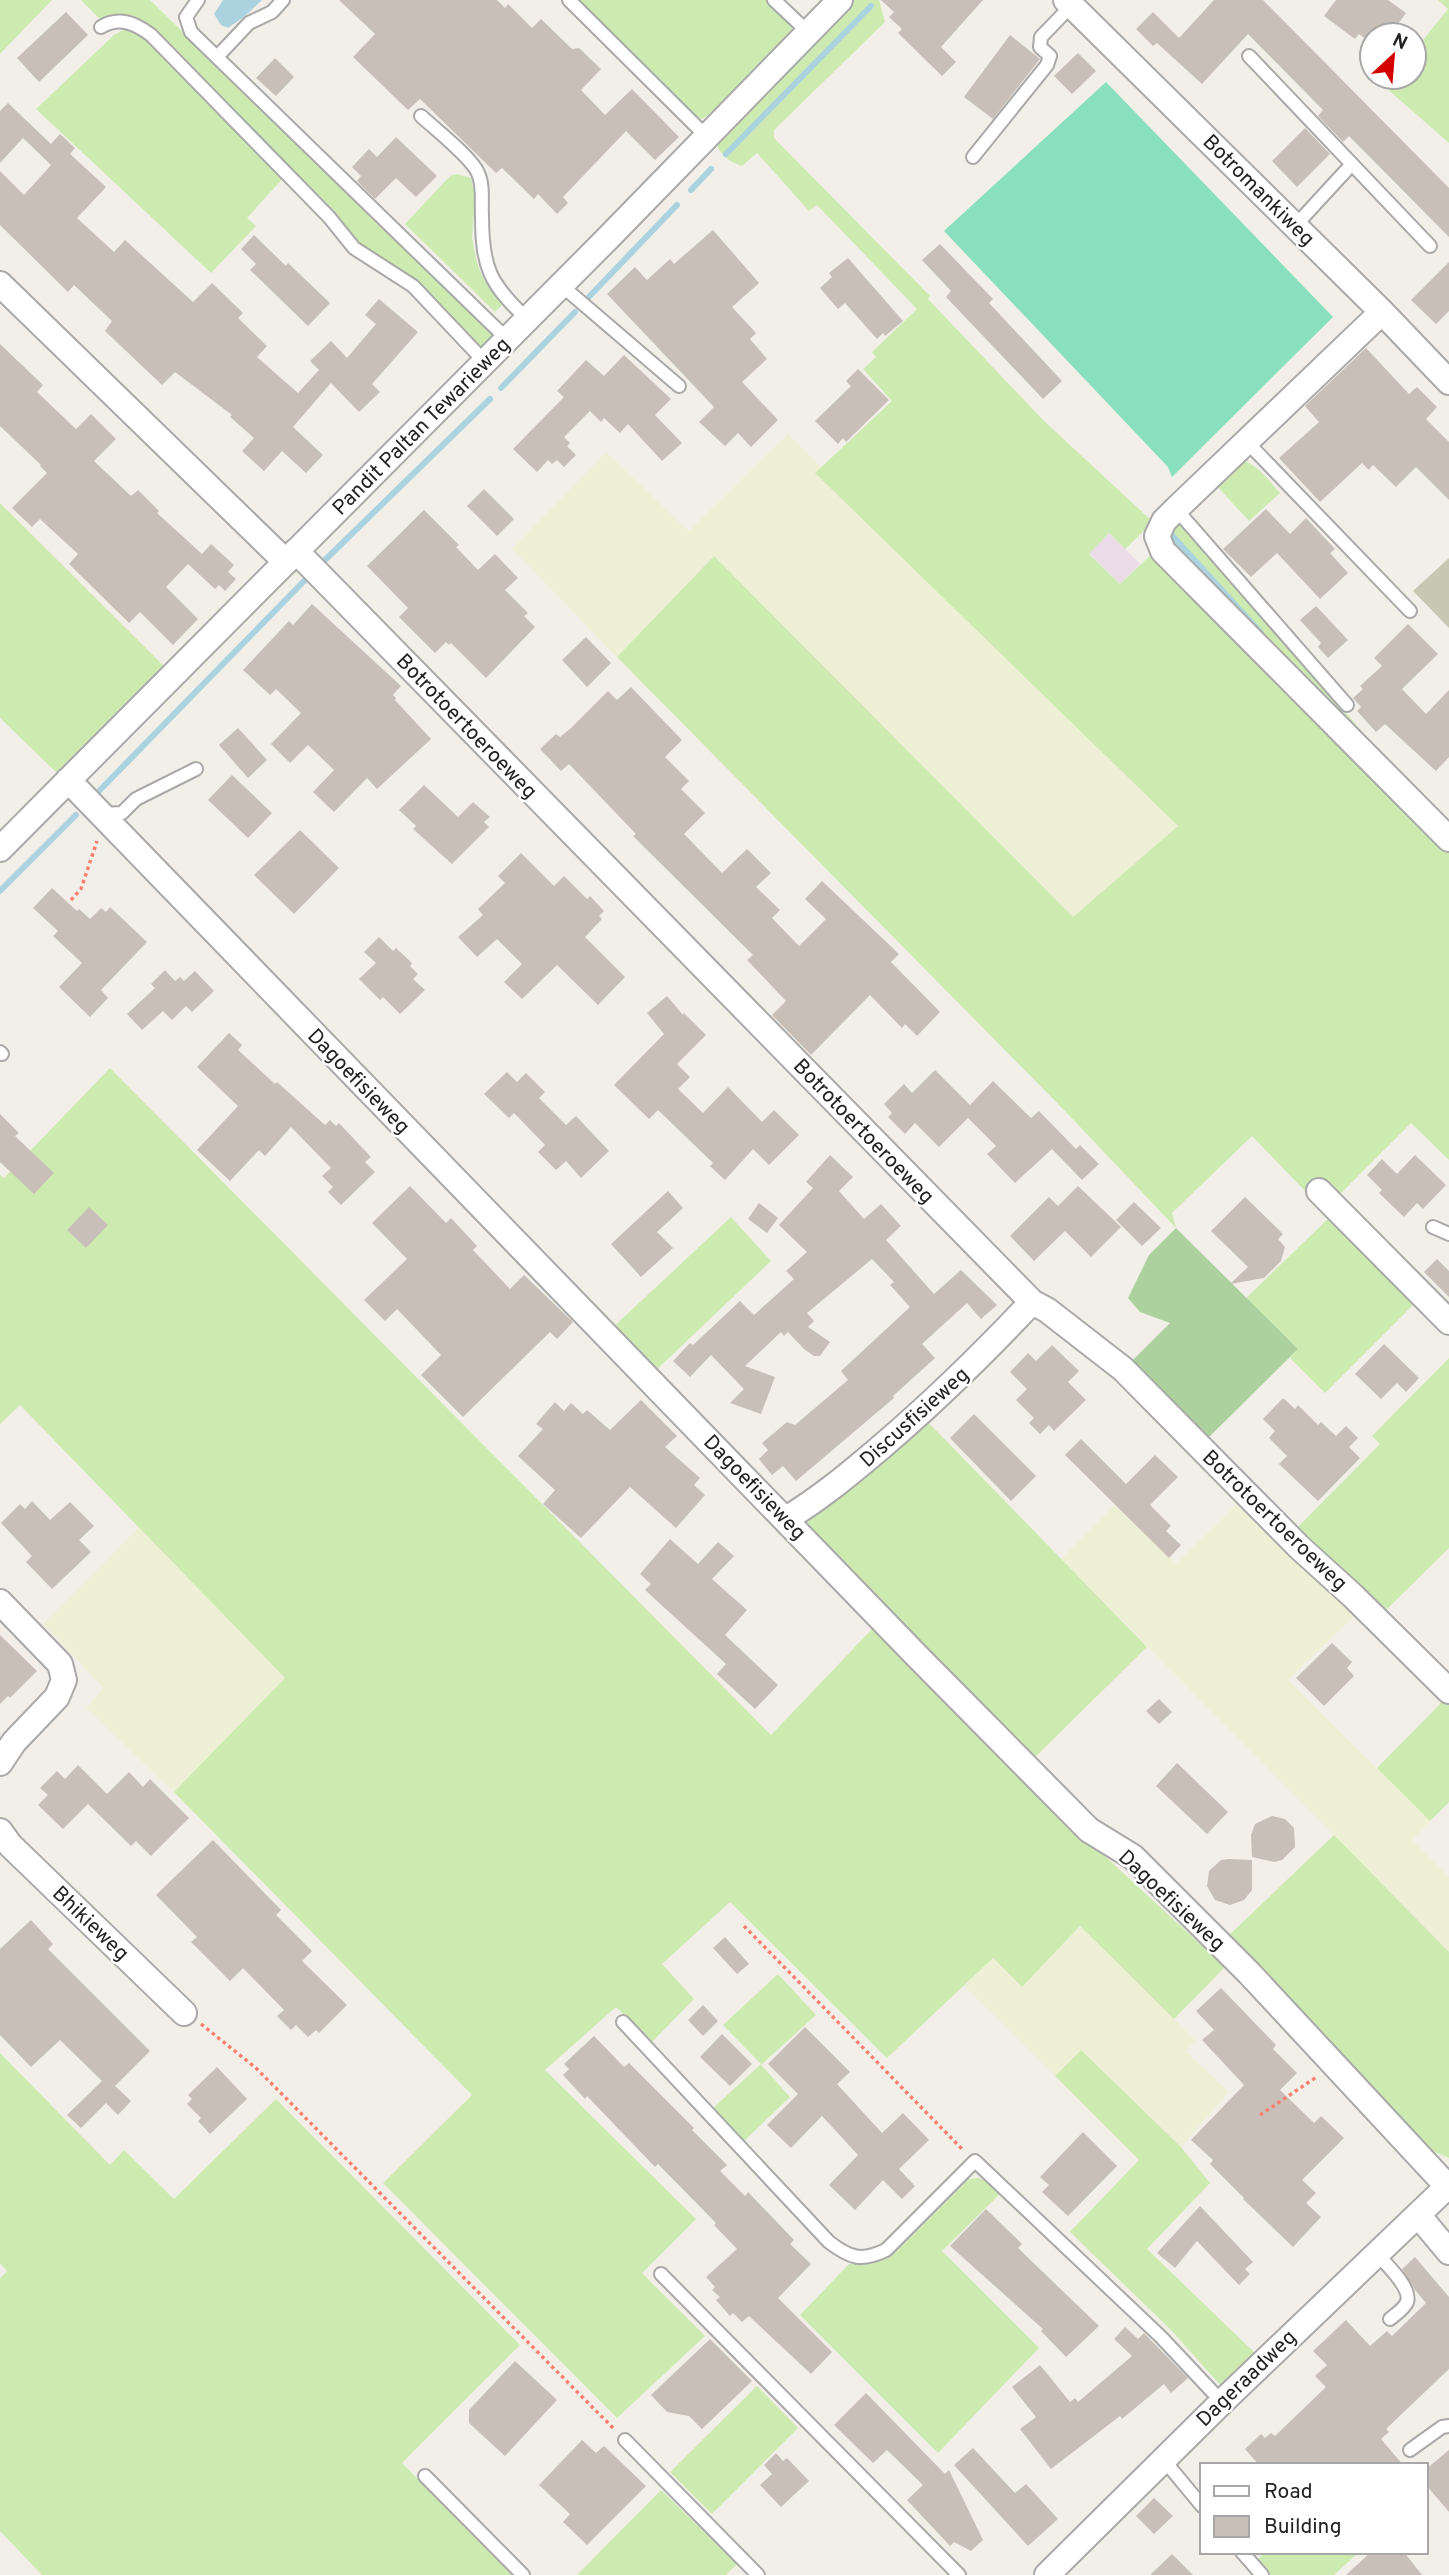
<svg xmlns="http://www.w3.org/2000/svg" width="1449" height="2575" font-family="Overpass,sans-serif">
	<rect width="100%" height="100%" fill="#f2efe9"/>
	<path fill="#ebdbe8" d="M1109 533 1140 564 1120 584 1089 553Z"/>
	<path fill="#c7c7b4" d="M1449 558V628L1413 591Z"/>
	<path fill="#eef0d5" d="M788 434 1178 826 1073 917 714 556 617 657 512 549 606 452 689 531Z
		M1241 1500 1360 1610 1288 1680 1430 1821 1412 1840 1449 1877V1952L1061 1559 1115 1505 1176 1564Z
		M139 1527 285 1678 174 1792 86 1708 104 1688 43 1624Z
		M1081 1926 1196 2041 1185 2051 1229 2092 1181 2147 1081 2050 1055 2076 964 1986 993 1958 1022 1987Z"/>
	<path fill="#cdebb0" d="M0 0H52L0 54Z
		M81 0H150L488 330 495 338 485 352 352 241 147 26C132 20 118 12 102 21Z
		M579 0H769L792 21 795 32 715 111 702 119 695 116Z
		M851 0H879L885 22 774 130V138L930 296 928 299 1043 420 1153 522 1125 549 1109 533 1089 554 1120 584 1155 551 1449 848V1160L1411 1123 1335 1199 1315 1180 1305 1191 1252 1136 1172 1213 1176 1228 1064 1110 617 657 714 556 1073 917 1178 826 815 473 892 401 863 369 876 357 872 352 917 309 817 205 809 211 757 153 742 166C726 160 720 155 715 139Z
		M1438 0H1449V143L1385 87 1393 77H1414V51L1448 9Z
		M125 29H133L148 38 284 177 247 218 256 226 211 273 36 109 114 35Z
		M457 174 471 178 475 198 472 238 477 263 484 280 503 304 495 312 405 224 450 176Z
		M1240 460C1257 463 1269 481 1280 493L1249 521 1214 483Z
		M0 503 166 668 60 776 0 718Z
		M1174 521 1183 527 1380 752 1373 758 1173 556 1165 530Z
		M110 1068 771 1735 876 1625 1083 1836 1225 1967 1174 2019 1080 1926 1022 1987 993 1958 887 2058 730 1902 662 1964 694 1999 652 2042 616 2007 545 2070 696 2219 642 2273 705 2336 617 2418 383 2183 472 2095 174 1792 285 1678 20 1405 0 1424V1175L4 1178Z
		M1334 1213 1420 1298 1325 1393 1290 1358 1298 1349 1246 1298Z
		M731 1217 771 1261 651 1375 609 1331Z
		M1449 1358V1548L1382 1614 1293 1532 1380 1444 1372 1436Z
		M923 1417 1147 1647 1030 1762 802 1522Z
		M1446 1698 1449 1702V1802L1430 1821 1377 1768Z
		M1334 1835 1449 1952V2158L1430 2150 1226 1938Z
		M778 1974 816 2015 761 2065 790 2097 743 2142 712 2109 761 2064 723 2025Z
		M1081 2050 1181 2147 1210 2183 1147 2249 1255 2353 1221 2386 1173 2332 1070 2232 1139 2160 1055 2076Z
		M0 2053 110 2165 124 2150 174 2199 276 2099 520 2345 402 2463 513 2575H42L0 2531V2278L7 2271 0 2263Z
		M978 2178 987 2181 1000 2194 942 2251 1039 2348 938 2453 800 2315 849 2264 871 2262 894 2252 959 2184 969 2179Z
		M757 2386 798 2428 712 2514 670 2472Z
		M661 2490 737 2564 726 2575H577Z
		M1266 2552H1359L1334 2575H1269L1257 2560Z"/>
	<path fill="#add19e" d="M1176 1228 1298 1349 1205 1441 1128 1365 1170 1323 1140 1312 1128 1298 1149 1255Z"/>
	<path fill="#88e0be" d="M1106 82 1333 317 1172 477 1168 467 944 231Z"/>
	<path fill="#aad3df" d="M223 0H262L245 16 228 28 221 25 214 14Z"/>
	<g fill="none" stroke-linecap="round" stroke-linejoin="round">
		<path stroke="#aad3df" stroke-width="6" d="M726 154 871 6
			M691 190 711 169
			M584 302 677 205
			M501 388 575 312
			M1168 531 1261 633
			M326 559 490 399
			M99 791 305 580
			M0 891 76 815"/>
	</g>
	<path fill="#c7bfb8" d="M339 0H497L505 8 508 4 532 28 541 19 572 49 579 48 601 69 581 90 605 115 632 89 679 137 655 160 626 131 563 197 568 203 557 214 538 194 534 199 502 168 496 173 420 99 408 110 353 57 375 34Z
		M881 0H983L941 47 956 62 942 76 898 33 902 29 889 17 894 12Z
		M1214 0H1263L1449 188V237L1349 136 1343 142 1318 116 1323 110 1248 34 1202 84 1157 43 1153 46 1136 29 1153 12 1179 38Z
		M1336 0H1388L1406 13 1390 35H1372V44L1359 34 1355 39 1324 16Z
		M66 12 88 35 39 82 17 58Z
		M1010 35 1040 59 993 119 964 97Z
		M1078 53 1096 71 1072 94 1054 76Z
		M275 58 294 77 276 96 256 78Z
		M8 103 51 144 60 134 75 148 70 154 106 187 77 218 114 252 125 240 193 302 212 283 243 313 238 318 267 346 257 357 298 393 319 370 310 361 331 341 347 358 376 324 365 315 379 299 418 332 372 384 380 392 359 412 331 383 293 427 323 455 306 473 282 451 264 471 242 451 254 438 230 417 232 415 175 372 162 385 105 331 112 321 74 285 68 292 0 225V171L24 195 51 165 23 138 0 163V111Z
		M1305 128 1330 154 1297 187 1272 161Z
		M396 137 437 176 416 197 396 178 375 199 357 181 361 176 352 167 369 149 377 157Z
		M713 230 759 283 732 307 756 333 750 339 767 359 742 382 778 420 751 447 738 433 725 446 699 422 714 407 607 294 635 267 647 280 670 259 674 264Z
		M254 235 286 266 288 263 330 303 308 326 250 270 256 264 241 249Z
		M940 244 993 299 989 303 1062 381 1043 399 946 297 951 291 922 260Z
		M848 258 903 321 885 336 883 333 877 339 845 303 838 309 820 288 832 277 829 273Z
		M1449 262V311L1436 324 1411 300Z
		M0 344 43 385 37 392 76 429 91 414 116 439 94 461 131 496 138 490 159 511 157 513 202 554 211 544 234 565 228 572 236 579 225 591 219 585 215 589 188 564 166 587 198 619 173 645 140 612 129 623 69 564 78 554 40 519 32 527 12 508 47 473 40 466 41 465 0 426Z
		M1366 348 1409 394 1417 387 1437 407 1426 419 1449 442V500L1416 467 1396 487 1373 465 1369 470 1362 463 1320 502 1279 458 1319 422 1305 406Z
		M624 355 671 399 655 415 682 443 662 461 628 424 620 433 604 418 601 422 590 411 564 437 570 443 567 446 576 455 564 467 557 460 552 464 548 460 537 472 513 449 564 397 557 391 586 360 604 376Z
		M858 369 889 400 846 442 843 438 838 444 815 421 851 386 846 381Z
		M484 489 514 519 497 536 467 506Z
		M1266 509 1290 534 1306 518 1335 549 1330 553 1348 573 1320 599 1277 553 1251 577 1223 549Z
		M424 510 459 545 456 547 478 570 495 554 518 578 505 590 528 613 524 616 535 627 486 678 451 643 449 645 446 642 435 653 399 617 408 608 367 566Z
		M312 604 401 686 393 695 396 698 395 700 431 739 377 789 367 778 334 812 313 792 334 770 308 745 290 763 271 744 301 713 276 689 270 695 243 670 289 621 293 625Z
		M1316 606 1348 640 1328 658 1318 647 1321 643 1300 620Z
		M1408 624 1438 654 1402 689 1426 714 1449 690V757L1436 771 1385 724 1376 732 1357 711 1361 707 1353 698 1363 689 1360 686 1382 666 1374 658Z
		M586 637 611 663 587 687 562 660Z
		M631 687 682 740 665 757 689 781 681 789 705 813 684 834 722 873 747 849 771 873 756 887 780 910 772 918 799 946 826 919 805 899 822 881 899 954 891 962 940 1012 917 1036 905 1024 902 1028 870 995 811 1055 772 1015 786 1001 747 960 753 955 633 836 636 834 569 764 561 771 540 749 556 734 560 737 571 728 608 691 617 700Z
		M238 728 267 760 248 778 219 745Z
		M232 775 272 813 248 838 208 800Z
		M424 785 458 817 473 802 490 817 484 822 489 827 452 864 413 829 416 826 399 810Z
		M300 830 339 868 294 914 254 875Z
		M521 853 554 886 564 876 587 899 590 896 604 911 599 916 602 919 585 937 625 977 598 1005 557 965 522 999 504 982 522 964 497 939 477 957 458 937 483 915 478 909 505 883 498 876Z
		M52 888 77 911 79 909 90 919 101 908 106 912 110 907 147 942 101 990 108 998 90 1017 59 987 82 963 53 936 58 931 33 908Z
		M379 937 393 951 396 948 412 963 410 966 418 974 413 979 425 990 400 1014 383 997 380 1000 359 979 376 963 364 952Z
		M165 970 175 981 180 977 184 981 195 971 214 991 192 1012 186 1006 172 1020 163 1011 142 1030 127 1014 155 988 151 984Z
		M667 996 683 1015 684 1013 706 1035 677 1064 690 1077 678 1089 703 1113 728 1087 762 1122 774 1110 799 1135 769 1165 753 1149 725 1180 710 1166 713 1163 658 1110 649 1119 614 1085 664 1034 647 1013Z
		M229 1033 242 1045 238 1050 275 1084 277 1082 325 1125 330 1120 336 1126 339 1123 371 1157 365 1162 375 1172 341 1205 328 1192 333 1187 322 1176 331 1168 291 1127 265 1156 259 1150 230 1181 197 1150 238 1106 197 1067Z
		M935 1070 970 1105 993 1081 1031 1118 1039 1111 1076 1149 1080 1145 1099 1164 1082 1180 1052 1149 1015 1183 987 1154 996 1146 968 1118 939 1147 915 1123 905 1134 888 1117 892 1113 884 1104 904 1084 912 1093Z
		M507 1072 517 1082 526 1073 545 1092 539 1098 566 1125 576 1116 609 1151 581 1178 566 1161 556 1170 538 1152 545 1145 514 1113 509 1118 484 1094Z
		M0 1114 19 1133 15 1136 54 1173 34 1194 0 1162Z
		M830 1155 853 1177 839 1191 864 1219 881 1204 901 1226 886 1240 934 1294 961 1270 997 1305 981 1319 967 1303 922 1344 935 1358 893 1396 894 1398 796 1481 783 1466 772 1475 759 1459 768 1450 762 1443 787 1422 795 1425 848 1380 841 1371 910 1307 890 1285 894 1282 872 1259 807 1313 814 1321 808 1327 830 1342 820 1356H814L804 1349 788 1332 784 1336 781 1332 745 1366 775 1377 761 1414 730 1403 744 1389 711 1355 690 1377 673 1361 690 1343 693 1345 740 1301 754 1315 794 1279 786 1271 807 1252 779 1225 813 1188 806 1182Z
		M1415 1155 1446 1185 1423 1209 1417 1203 1404 1217 1379 1193 1382 1190 1367 1175 1382 1159 1397 1174Z
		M410 1186 446 1223 451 1218 477 1246 473 1250 510 1289 524 1275 573 1322 557 1339 550 1332 463 1417 421 1375 441 1355 397 1309 385 1321 364 1300 407 1259 372 1223Z
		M1078 1186 1121 1227 1091 1257 1065 1231 1034 1261 1010 1236 1049 1197 1058 1206Z
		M668 1191 683 1208 657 1232 673 1248 641 1277 611 1244Z
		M1245 1197 1283 1234 1278 1239 1285 1247 1281 1261 1264 1278 1230 1284 1248 1267 1211 1231Z
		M1134 1202 1161 1228 1142 1246 1116 1220Z
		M759 1203 778 1218 767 1233 748 1219Z
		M89 1207 108 1225 86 1248 67 1230Z
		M1437 1259 1449 1271V1297L1424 1272Z
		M1384 1344 1419 1378 1406 1392 1397 1383 1381 1399 1355 1374Z
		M1052 1345 1079 1371 1068 1382 1086 1400 1054 1431 1049 1425 1040 1434 1029 1423 1034 1418 1016 1400 1027 1389 1010 1372 1028 1353 1036 1361Z
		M1283 1398 1295 1409 1298 1405 1318 1425 1321 1422 1336 1436 1346 1426 1358 1438 1349 1447 1360 1458 1318 1501 1279 1464 1287 1456 1269 1438 1275 1431 1263 1419Z
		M641 1400 677 1436 665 1447 700 1478 694 1485 705 1495 676 1528 630 1487 581 1538 543 1504 555 1490 518 1456 543 1429 536 1424 555 1402 564 1411 571 1403 583 1414 587 1410 610 1430Z
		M974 1414 1036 1476 1011 1501 950 1438Z
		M1081 1439 1126 1484 1155 1455 1178 1477 1150 1505 1171 1526 1166 1531 1181 1545 1169 1558 1065 1455Z
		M32 1501 50 1520 70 1502 94 1526 79 1540 91 1552 52 1589 26 1562 32 1556 1 1523 20 1504 25 1509Z
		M670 1539 698 1564 718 1542 734 1556 712 1579 747 1610 725 1635 778 1685 755 1709 717 1674 726 1664 645 1590 651 1584 640 1574Z
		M0 1635 37 1671 10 1698 8 1696 0 1704Z
		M1332 1643 1352 1662 1347 1668 1354 1676 1324 1706 1296 1678Z
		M1159 1699 1172 1712 1159 1724 1146 1711Z
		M1177 1763 1228 1812 1207 1834 1156 1786Z
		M78 1765 107 1794 129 1772 143 1787 150 1779 189 1818 151 1856 136 1841 131 1846 88 1804 63 1829 38 1805 48 1795 40 1788 57 1771 65 1779Z
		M1272 1816 1285 1819 1294 1828 1295 1847 1282 1860 1274 1862 1252 1857 1251 1835 1255 1824Z
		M213 1840 281 1910 276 1915 312 1951 302 1961 347 2005 319 2033 316 2030 308 2037 296 2025 291 2030 277 2016 284 2010 243 1968 230 1981 191 1942 197 1937 156 1895Z
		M1229 1859 1252 1860V1890L1244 1900 1230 1905 1215 1900 1207 1886 1209 1871 1221 1860Z
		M31 1920 53 1944 48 1949 150 2051 115 2086 131 2101 118 2115 106 2103 81 2128 67 2115 102 2081 60 2040 31 2067 0 2035V1949Z
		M725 1937 749 1964 737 1974 713 1948Z
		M1221 1988 1276 2045 1273 2049 1297 2073 1280 2090 1314 2123 1321 2116 1344 2138 1302 2180 1316 2193 1306 2203 1321 2217 1293 2247 1243 2199 1244 2198 1210 2164 1213 2160 1191 2140 1244 2085 1202 2040 1214 2030 1196 2011Z
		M703 2005 718 2021 703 2036 688 2020Z
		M805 2027 850 2072 837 2084 882 2133 903 2113 929 2140 899 2169 915 2186 902 2199 883 2180 855 2210 829 2185 858 2155 822 2116 791 2148 767 2125 798 2094 768 2064Z
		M722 2034 752 2064 730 2086 700 2057Z
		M594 2036 624 2067 629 2063 694 2128 692 2130 727 2165 720 2171 745 2196 748 2192 794 2240 790 2244 811 2264 778 2298 832 2352 811 2374 749 2316 742 2322 733 2313 730 2316 716 2300 720 2297 712 2290 715 2287 706 2277 737 2249 714 2225 716 2223 658 2164 655 2167 587 2096 585 2099 563 2075 569 2069 564 2064Z
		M217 2067 247 2099 210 2134 198 2121 201 2118 187 2104 192 2099 188 2095Z
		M1083 2132 1117 2166 1068 2216 1042 2192 1049 2185 1040 2177Z
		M1200 2206 1253 2262 1245 2269 1250 2274 1239 2285 1197 2241 1175 2268 1157 2253Z
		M986 2209 1022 2244 1018 2248 1099 2326 1066 2357 1041 2331 1043 2329 950 2246Z
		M1415 2257 1449 2297V2369L1386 2429 1389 2432 1381 2439 1403 2465H1259L1245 2449 1261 2434 1265 2438 1271 2433 1275 2436 1326 2387 1315 2376 1327 2365 1313 2351 1346 2320 1370 2346 1387 2331 1392 2336 1426 2303 1415 2290 1402 2269Z
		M1125 2327 1138 2339 1144 2333 1188 2378 1171 2393 1164 2384 1122 2419 1120 2416 1051 2469 1020 2429 1036 2417 1012 2387 1040 2365 1070 2402 1075 2398 1078 2402 1132 2356 1114 2339Z
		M710 2339 752 2381 702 2429 689 2416 667 2412 651 2395Z
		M515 2361 557 2400 505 2456 469 2423V2410Z
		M866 2393 945 2474 949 2470 983 2540 971 2551 954 2542 950 2546 907 2500 923 2485 887 2450 873 2463 834 2425Z
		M582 2440 596 2453 604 2446 646 2486 587 2545 563 2522 570 2514 539 2485Z
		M973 2448 1015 2493 1026 2484 1058 2519 1028 2546 954 2465Z
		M1449 2450V2512L1426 2485V2469Z
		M776 2453 783 2461 787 2458 809 2481 781 2507 760 2485 772 2474 764 2465Z
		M1154 2498 1173 2516 1154 2534 1136 2516Z
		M1371 2552H1404L1422 2575H1346Z
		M1172 2554 1193 2575H1150Z"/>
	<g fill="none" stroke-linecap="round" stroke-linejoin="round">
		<defs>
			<path id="lane" d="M198 0 186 17 191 32 507 339
				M569 0 706 136
				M774 0 808 32
				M101 27C119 16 135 23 151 35L329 217 354 248 413 286 485 362
				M1249 56 1430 246
				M217 57 249 23 272 12 283 0
				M421 116C435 129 471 157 478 173 484 186 481 202 482 216 482 268 490 284 527 319
				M973 157 1047 65 1050 56 1040 47 1041 37 1072 5
				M1295 226 1352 164
				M561 285 679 386
				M1246 441 1410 611
				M1176 509 1347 705
				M103 814 122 813 136 799 196 769
				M0 1052 2 1054
				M1433 1227 1449 1234
				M623 2022 829 2242C850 2258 861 2262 886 2250L975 2161 1161 2337 1222 2402
				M1377 2254C1386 2264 1412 2288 1407 2302 1404 2309 1396 2314 1390 2319
				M661 2274 959 2575
				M625 2440 758 2575
				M1410 2450 1442 2427 1449 2426
				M1163 2459 1202 2506
				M425 2476 523 2575
				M1242 2552 1262 2575"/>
			<path id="street" d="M1066 0 1382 312 1449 382
				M0 284 286 562
				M1382 312 1176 509 1164 521 1157 536 1163 551 1449 839
				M296 551 1032 1302 1047 1310 1123 1369 1299 1547 1353 1596 1449 1691
				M68 780 916 1655 1089 1830 1133 1857 1249 1973 1448 2187
				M0 849 608 238 840 0
				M1319 1191 1449 1322
				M786 1519C822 1497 848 1475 880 1448 934 1402 984 1353 1032 1302
				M0 1602 60 1664 64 1680 57 1697 14 1742 0 1763
				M0 1831 10 1845 184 2013
				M1418 2215 1449 2252
				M1047 2575 1222 2402 1449 2185"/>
		</defs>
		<use href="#lane" stroke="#a9a9a9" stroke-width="16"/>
		<use href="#street" stroke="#a9a9a9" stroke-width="28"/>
		<path stroke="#fa8072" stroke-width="3.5" stroke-dasharray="3.5 3.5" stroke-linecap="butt" d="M71 900 81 889 97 841
			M744 1926 963 2150
			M201 2024 256 2068 615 2430
			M1260 2115 1318 2076"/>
		<use href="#lane" stroke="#fff" stroke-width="12"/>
		<use href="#street" stroke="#fff" stroke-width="24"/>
	</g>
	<g text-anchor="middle" stroke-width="5" stroke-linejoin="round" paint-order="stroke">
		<g font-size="21" fill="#222" stroke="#fff">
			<text transform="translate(1259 190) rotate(45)" y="7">Botromankiweg</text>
			<text transform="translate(421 426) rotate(-45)" y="7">Pandit Paltan Tewarieweg</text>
			<text transform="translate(467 726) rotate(46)" y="7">Botrotoertoeroeweg</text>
			<text transform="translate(359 1081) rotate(46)" y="7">Dagoefisieweg</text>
			<text transform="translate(864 1131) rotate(46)" y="7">Botrotoertoeroeweg</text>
			<text transform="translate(914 1417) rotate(-42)" y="7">Discusfisieweg</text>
			<text transform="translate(755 1487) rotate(46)" y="7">Dagoefisieweg</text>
			<text transform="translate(1275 1520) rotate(44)" y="7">Botrotoertoeroeweg</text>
			<text transform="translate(1172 1900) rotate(43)" y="7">Dagoefisieweg</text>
			<text transform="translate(91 1923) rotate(44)" y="7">Bhikieweg</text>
			<text transform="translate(1246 2378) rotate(-44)" y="7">Dageraadweg</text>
		</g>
	</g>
	<rect x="1200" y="2463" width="228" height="91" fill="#ffffff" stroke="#a7a7a7" stroke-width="2"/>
	<rect x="1214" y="2486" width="35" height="10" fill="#ffffff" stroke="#a7a7a7" stroke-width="2"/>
	<text x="1264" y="2498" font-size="21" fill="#222222">Road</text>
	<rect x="1214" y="2516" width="35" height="21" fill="#c7bfb8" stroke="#a7a7a7" stroke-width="2"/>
	<text x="1264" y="2533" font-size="21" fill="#222222">Building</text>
	<g transform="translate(1393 56) rotate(26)"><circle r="33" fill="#ffffff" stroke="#a7a7a7" stroke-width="2"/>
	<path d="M0-5L12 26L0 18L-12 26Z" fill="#d40000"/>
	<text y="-10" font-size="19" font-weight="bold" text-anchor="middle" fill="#222222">N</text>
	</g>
</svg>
